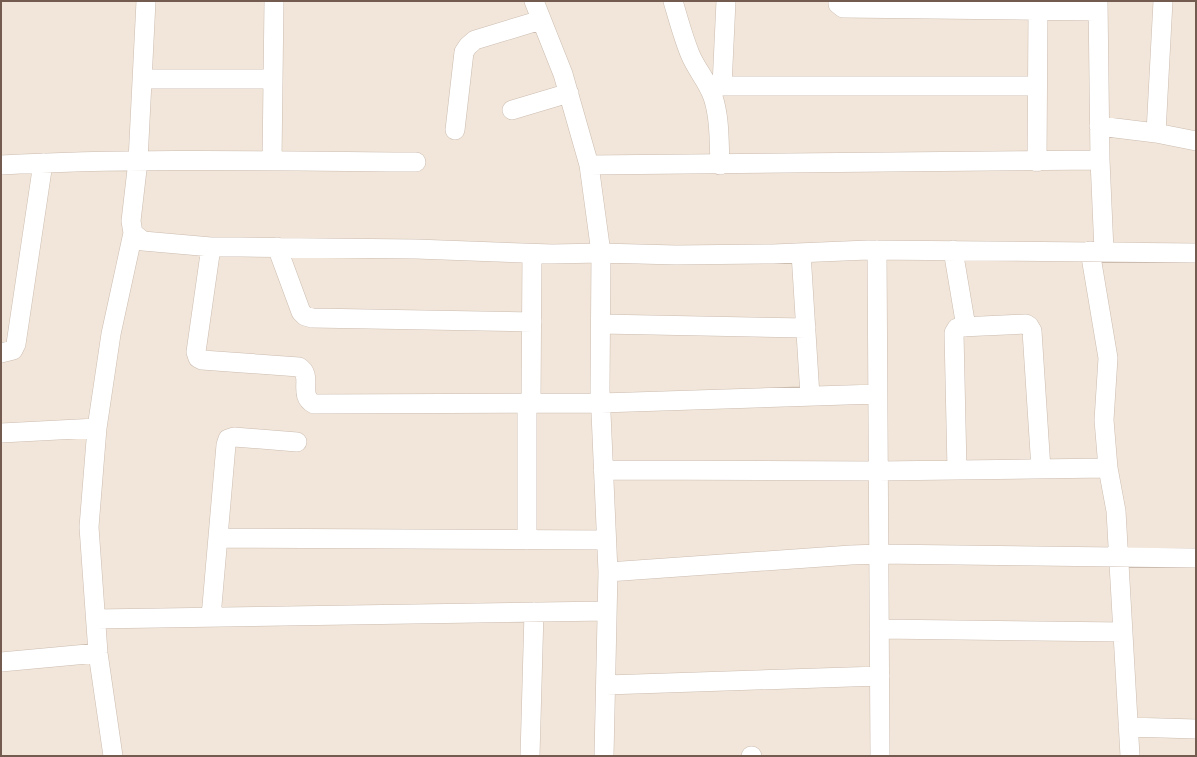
<svg xmlns="http://www.w3.org/2000/svg" width="1197" height="757" font-family="Cabin,sans-serif">
	<rect width="100%" height="100%" fill="#faf4ea"/>
	<path fill="#f1e6d9" d="M1 1H1196V756H1Z"/>
	<g fill="none" stroke-linecap="round" stroke-linejoin="round">
		<defs>
			<path id="minor" d="M534 1 563 74 589 165 601 253 600 390 608 572
				M673 1C678 18 683 37 690 54 696 69 708 82 713 97 720 118 719 143 720 165
				M838 1V4L843 8 1097 11
				M1098 1 1100 160 1104 251
				M142 79H273
				M708 86H1037
				M722 86 726 1
				M512 110 569 93
				M1099 126 1156 133 1196 141
				M455 130 464 52 468 46 475 40 541 20
				M1156 133 1163 1
				M272 161 274 1
				M1037 162 1038 11
				M1 165C139 158 278 161 416 162
				M589 165 1100 160
				M133 233 143 241 211 247H241L416 249 552 254 601 253 676 255 773 254 868 250 1196 253
				M211 247 196 352 198 358 202 360 299 367C314 376 297 395 314 404L601 403 877 394
				M277 247 301 312 305 316 312 318 532 322
				M877 250 880 756
				M953 250 966 327
				M1090 251 1108 358 1104 420 1108 468 1116 511 1130 756
				M801 253 810 396
				M601 324 806 328
				M1 353 13 350 16 344 43 163
				M527 403V540
				M531 403 532 254
				M1 433 97 428
				M603 470 878 471 1108 468
				M957 470 954 333 957 328 961 327 1026 324 1029 326 1032 331 1041 469
				M218 538 606 540
				M211 617 226 445 228 439 234 437 297 442
				M96 619 607 611
				M879 629 1123 632
				M1 662 98 653
				M606 685 880 676
				M1128 727 1196 729
				M113 756 98 653 89 527 97 428 111 334 133 233 131 221 138 161 146 1
				M530 756 534 612
				M604 756 608 572 851 555 879 554 1196 558
				M751 756H752"/>
		</defs>
		<use href="#minor" stroke="#ccbcb0" stroke-width="20"/>
		<use href="#minor" stroke="#fff" stroke-width="19"/>
	</g>
	<rect width="1197" height="757" fill="none" stroke="#735b4f" stroke-width="4"/>
</svg>
